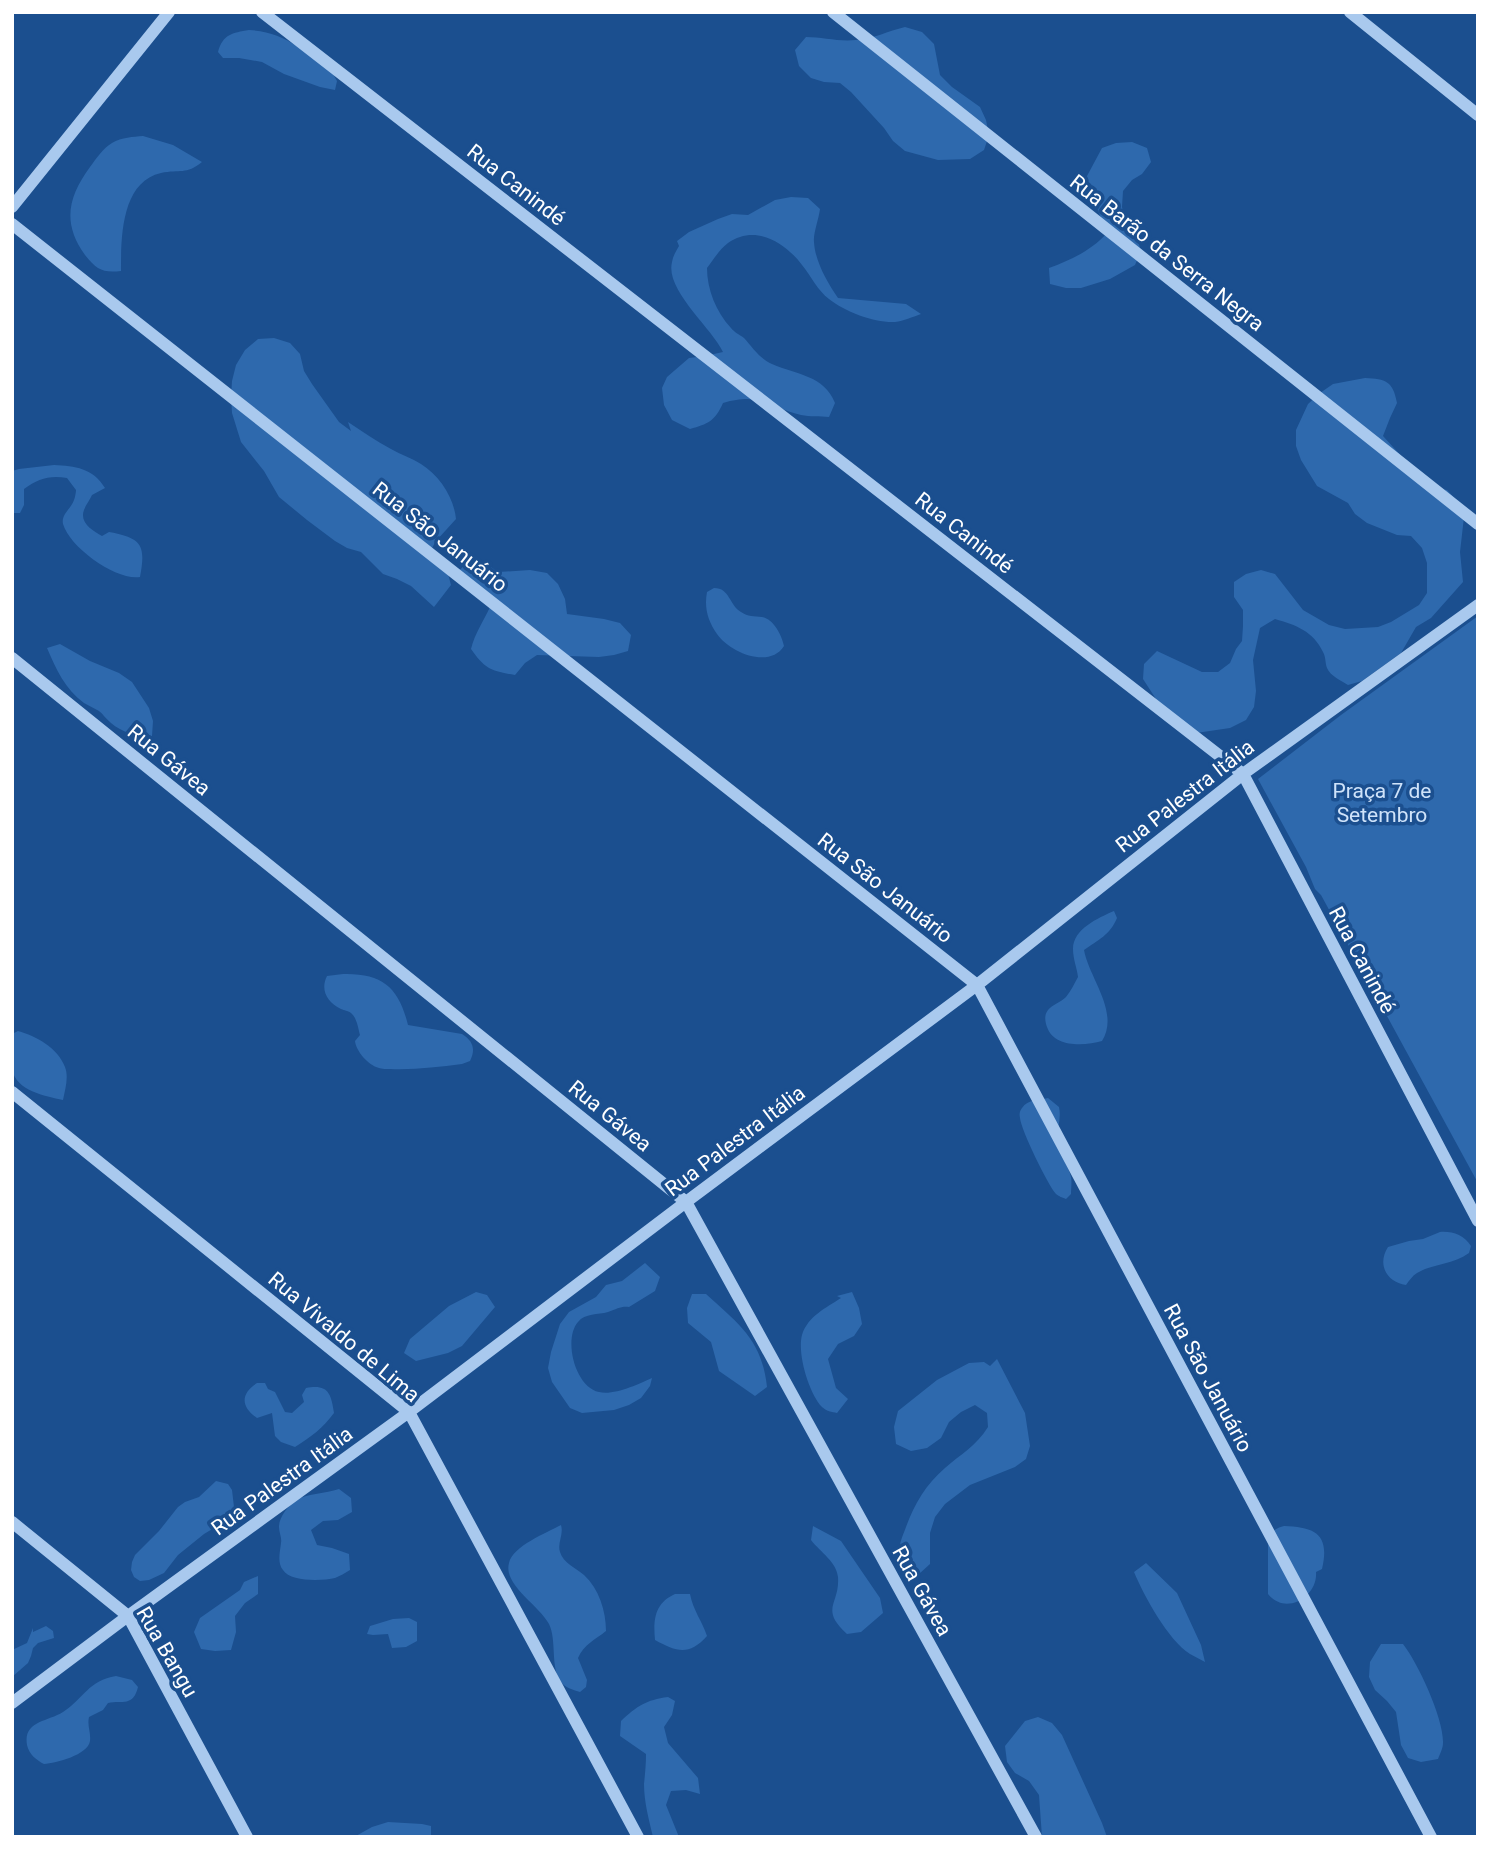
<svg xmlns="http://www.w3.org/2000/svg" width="1490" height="1849" font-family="Roboto,sans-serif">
	<rect width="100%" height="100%" fill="#1b4f8f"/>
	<path fill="#2e69ad" d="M905 27 922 32 934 44 940 75 952 87 980 107 986 120 989 135 984 150 970 159 938 160 905 151 893 141 884 128 851 92 840 83 824 82 811 78 799 66 795 50 806 37C822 37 839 42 856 40 873 39 888 31 905 27Z
		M249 30C286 32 306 52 333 74L337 81 335 90 320 87 284 74 262 62 239 58H223L218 52C223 34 232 33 249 30Z
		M143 136 173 145 202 162C186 175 180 169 161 173 121 182 121 238 121 271 103 273 97 270 85 255 62 223 68 197 90 167 96 159 103 148 112 143 122 137 133 137 143 136Z
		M1132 142 1147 148 1151 162 1142 174 1132 180 1123 191 1122 207 1125 221 1136 235 1141 251 1135 265 1110 279 1081 288H1066L1050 284 1049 268C1071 260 1092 250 1107 233L1095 203 1085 191 1087 176 1102 148 1116 143Z
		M791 197 808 198 820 209C819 218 813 234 814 242 815 261 827 282 838 298L906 304 921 314C912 317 904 321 895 322 875 323 845 312 829 299 818 291 811 276 802 265 785 242 755 224 728 243 720 249 713 260 707 268 707 289 716 312 731 328 734 332 740 335 744 338 753 348 760 359 772 364 797 375 824 375 835 403L829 417C820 416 810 417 801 415 767 407 762 392 723 403 715 421 708 424 690 429L672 420 664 405 662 388 667 377 689 358 705 356 723 352C711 327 665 290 672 262 673 256 676 251 679 246L677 241 689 232 718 219 732 214 748 215 775 200Z
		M274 338 290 343 300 354 304 371 312 384 339 422 351 431 348 422C362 431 376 441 391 449 401 455 412 458 421 464 440 476 454 498 456 519L436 541 428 555 447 570 451 585 434 607 411 586 397 579 383 574 361 552 347 548 335 541 307 520 279 497 264 471 241 442 232 413 231 397 232 381 236 365 245 350 258 339Z
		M1365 378C1386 379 1393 381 1397 403L1390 418 1383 436 1414 470 1434 488 1447 490 1459 503 1464 517 1460 552 1463 582 1431 618 1416 627 1401 653 1362 681 1348 685C1342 681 1330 676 1327 668 1325 663 1326 657 1323 652 1313 631 1296 625 1275 619L1260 628 1253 660 1256 691 1254 707 1246 720 1230 728 1196 733 1169 719 1143 679 1144 664 1157 651 1202 672H1218L1230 663 1236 649 1242 641 1243 626V610L1234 597V582L1246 574 1261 570 1275 574 1303 610 1329 625 1345 629 1378 627 1391 622 1419 605 1427 593V563L1422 548 1411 536 1397 535 1367 523 1355 514 1348 503 1317 486 1301 460 1296 446V430L1308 404 1320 393 1333 384Z
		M54 465C75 466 93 468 105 488L92 495C90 500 86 504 84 510 79 523 93 531 102 536L109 532C142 538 146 545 140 577 117 581 70 548 63 524 61 514 71 509 74 500 75 498 76 492 76 490L67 478C49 475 38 479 24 489V505L20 513H12V471L19 469Z
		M470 559 485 563 498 572 530 570 547 573 558 584 565 599 567 614 604 619 620 623 631 635 628 651 614 655 599 657 537 655 525 663 515 675C491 671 485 669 471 649 475 633 483 622 490 607L459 571Z
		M714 588C730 588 729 605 741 612 748 617 754 616 762 617 774 619 782 636 784 646 770 669 730 653 717 634 708 621 704 608 707 592Z
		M1478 616V1183L1321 895 1315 889 1306 867 1258 779 1341 715Z
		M60 644 90 661 119 673 132 682 149 708 153 721 152 736C137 737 123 733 111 723 106 719 103 714 99 711 94 708 89 706 84 703 65 689 56 669 47 648Z
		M1114 911 1117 918C1110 935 1098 940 1084 950 1089 978 1120 1012 1102 1041 1085 1046 1054 1048 1047 1027 1045 1021 1044 1015 1048 1010 1052 1005 1061 1002 1066 997 1071 991 1074 984 1078 977 1077 968 1073 959 1073 949 1073 929 1098 918 1114 911Z
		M343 974C383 973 399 988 408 1025L462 1034C473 1041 476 1049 470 1061L462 1064C438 1067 414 1070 390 1069 388 1069 381 1069 379 1068 368 1065 356 1051 355 1041L360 1035C358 1028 357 1018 351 1013 347 1010 345 1011 341 1009 327 1002 320 990 327 976Z
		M18 1031C36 1036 58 1048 65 1067 69 1077 65 1090 63 1100 45 1096 16 1091 12 1069 10 1058 12 1045 12 1034Z
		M1048 1098 1059 1107C1062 1121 1055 1132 1058 1146 1060 1157 1069 1166 1071 1177 1072 1182 1071 1189 1071 1194L1066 1199C1061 1197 1060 1197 1056 1194 1048 1185 1021 1130 1020 1118 1019 1113 1020 1111 1022 1108 1028 1099 1039 1100 1048 1098Z
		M1440 1232C1452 1231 1464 1235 1471 1246L1469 1253C1453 1265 1434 1263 1417 1273 1412 1276 1409 1281 1406 1285 1386 1282 1377 1264 1388 1247L1409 1241 1423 1239Z
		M645 1263 660 1277 655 1291 629 1307C621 1306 617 1309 608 1312 598 1315 585 1313 578 1322 563 1339 575 1387 599 1392 613 1396 639 1384 652 1378L650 1386 641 1398 629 1405 614 1410 582 1413 570 1408 552 1382 548 1368 551 1352 560 1324 569 1312 596 1297 606 1285 622 1281Z
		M476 1292 487 1295 495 1307 462 1346 448 1353 416 1361 404 1353 410 1339 449 1306Z
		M852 1292 859 1308 862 1324 854 1336 838 1344 828 1359 836 1388 848 1399 837 1413C832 1412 826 1411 822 1407 809 1393 797 1354 802 1335 808 1316 826 1308 841 1298L837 1296Z
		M692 1294H706C739 1324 762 1340 767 1387L755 1396 719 1371 711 1342 688 1323 687 1308Z
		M997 1359 1025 1413 1030 1446 1026 1459 1015 1467 970 1485 945 1504 935 1517 930 1533V1564L919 1574 905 1569C896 1552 899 1545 906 1527 914 1505 926 1484 945 1468 961 1454 976 1446 988 1427L987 1413 975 1405 961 1412 949 1422 941 1438 927 1448 911 1451 896 1444 894 1427 898 1411 937 1380 969 1363 984 1362 990 1366Z
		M257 1383H265L268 1389 275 1392 285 1412 292 1413 304 1402 302 1395 306 1388C328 1384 331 1393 334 1413 323 1428 311 1437 295 1447L281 1442 275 1436 272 1413 257 1418C241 1407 240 1394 257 1383Z
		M216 1481 228 1484 232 1490 234 1507 230 1515 224 1522 204 1534 178 1555 164 1573 149 1580 140 1581 134 1577 131 1570 132 1562 135 1555 159 1531 178 1507 185 1502 199 1497Z
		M339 1489 351 1498 352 1512 338 1520 323 1521 311 1530 317 1545 332 1548 349 1554 350 1570C345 1573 340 1576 335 1578 322 1581 290 1582 283 1570 277 1563 280 1552 281 1543 282 1537 279 1533 279 1527 279 1517 288 1506 296 1500 309 1493 325 1494 339 1489Z
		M561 1525C564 1535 557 1543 560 1552 563 1563 576 1568 584 1575 599 1589 606 1611 606 1631 595 1640 584 1644 578 1658L587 1680 586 1687 580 1692C574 1690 565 1688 561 1682 550 1668 557 1640 549 1624 539 1605 503 1585 509 1563 513 1546 546 1533 561 1525Z
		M813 1526 841 1541 880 1598 883 1613 861 1632 847 1634C819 1608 840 1605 838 1577 836 1561 821 1553 811 1540Z
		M1284 1526C1316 1527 1330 1535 1322 1569L1316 1572C1318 1597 1285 1616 1268 1594V1541C1271 1532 1275 1528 1284 1526Z
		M1146 1563 1177 1593 1201 1645 1205 1662C1200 1659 1195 1657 1190 1654 1168 1640 1144 1596 1134 1572Z
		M258 1576V1594L245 1603 235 1616 236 1632 231 1650 215 1651 201 1649 194 1632 200 1618 240 1590 244 1582Z
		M675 1594H690C693 1610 702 1621 707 1636 689 1656 677 1652 655 1640 653 1619 655 1603 675 1594Z
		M409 1618 417 1622V1641L406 1647 392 1648 388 1634 373 1635 367 1634 370 1626 393 1619Z
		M46 1626 53 1631 54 1638 38 1643 33 1648 31 1656 28 1663 12 1677V1650L27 1643 33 1628V1632Z
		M1381 1644H1403C1418 1663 1444 1719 1443 1743 1443 1748 1440 1754 1438 1759L1421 1762 1408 1758 1401 1745 1396 1712 1387 1701 1375 1690 1369 1677 1370 1662Z
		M116 1676 132 1680 138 1687C133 1707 123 1700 108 1703L103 1710 89 1717C87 1726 91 1732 90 1741 88 1755 56 1763 44 1764 36 1760 29 1754 27 1745 23 1721 47 1722 63 1712 83 1699 89 1680 116 1676Z
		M668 1697 675 1701 672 1715 664 1727 668 1743 698 1778 700 1794 686 1790 671 1791 666 1805 679 1837H653C649 1820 644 1802 644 1784 645 1774 646 1765 646 1754L620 1736 621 1721C637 1706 646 1700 668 1697Z
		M1038 1717 1052 1723 1062 1735 1102 1823 1107 1837H1042L1039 1795 1029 1781 1015 1773 1007 1762 1005 1746 1025 1721Z
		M388 1822 422 1824 431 1826V1837H354L372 1827Z"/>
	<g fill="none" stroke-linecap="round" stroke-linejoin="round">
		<path stroke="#a9c9ee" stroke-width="12" d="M262 12 1243 774 1478 1221
			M833 12 1478 524
			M1350 12 1478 115
			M12 207 169 12
			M12 224 977 985 1431 1837
			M12 658 686 1202 1036 1837
			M12 1092 409 1412 638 1837
			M12 1522 128 1616 247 1837
			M12 1703 128 1616 409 1412 686 1202 977 985 1243 774 1478 605"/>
	</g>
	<g text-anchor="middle" stroke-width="7" stroke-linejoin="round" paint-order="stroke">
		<g font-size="21" fill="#fff" stroke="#1b4f8f">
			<text transform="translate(516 185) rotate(38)" y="7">Rua Canindé</text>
			<text transform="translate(1167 253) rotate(38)" y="7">Rua Barão da Serra Negra</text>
			<text transform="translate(964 533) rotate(38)" y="7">Rua Canindé</text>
			<text transform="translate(440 537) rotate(38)" y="7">Rua São Januário</text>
			<text transform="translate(169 760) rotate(39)" y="7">Rua Gávea</text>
			<text transform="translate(1185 796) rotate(-38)" y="7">Rua Palestra Itália</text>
			<text transform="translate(885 888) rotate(38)" y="7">Rua São Januário</text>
			<text transform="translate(1362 960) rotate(62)" y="7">Rua Canindé</text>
			<text transform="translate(610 1116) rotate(39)" y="7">Rua Gávea</text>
			<text transform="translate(735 1141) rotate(-37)" y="7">Rua Palestra Itália</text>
			<text transform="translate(344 1337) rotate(40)" y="7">Rua Vivaldo de Lima</text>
			<text transform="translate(1208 1378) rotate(62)" y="7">Rua São Januário</text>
			<text transform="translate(282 1481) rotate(-36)" y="7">Rua Palestra Itália</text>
			<text transform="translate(922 1591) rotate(61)" y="7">Rua Gávea</text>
			<text transform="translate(167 1652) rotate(60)" y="7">Rua Bangu</text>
		</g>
		<g font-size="21" fill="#cfe3fa" stroke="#1b4f8f">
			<text x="1382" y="798">Praça 7 de<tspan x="1382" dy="24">Setembro</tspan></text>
		</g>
	</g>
	<rect width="1490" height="1849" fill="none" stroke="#ffffff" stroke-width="28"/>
</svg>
